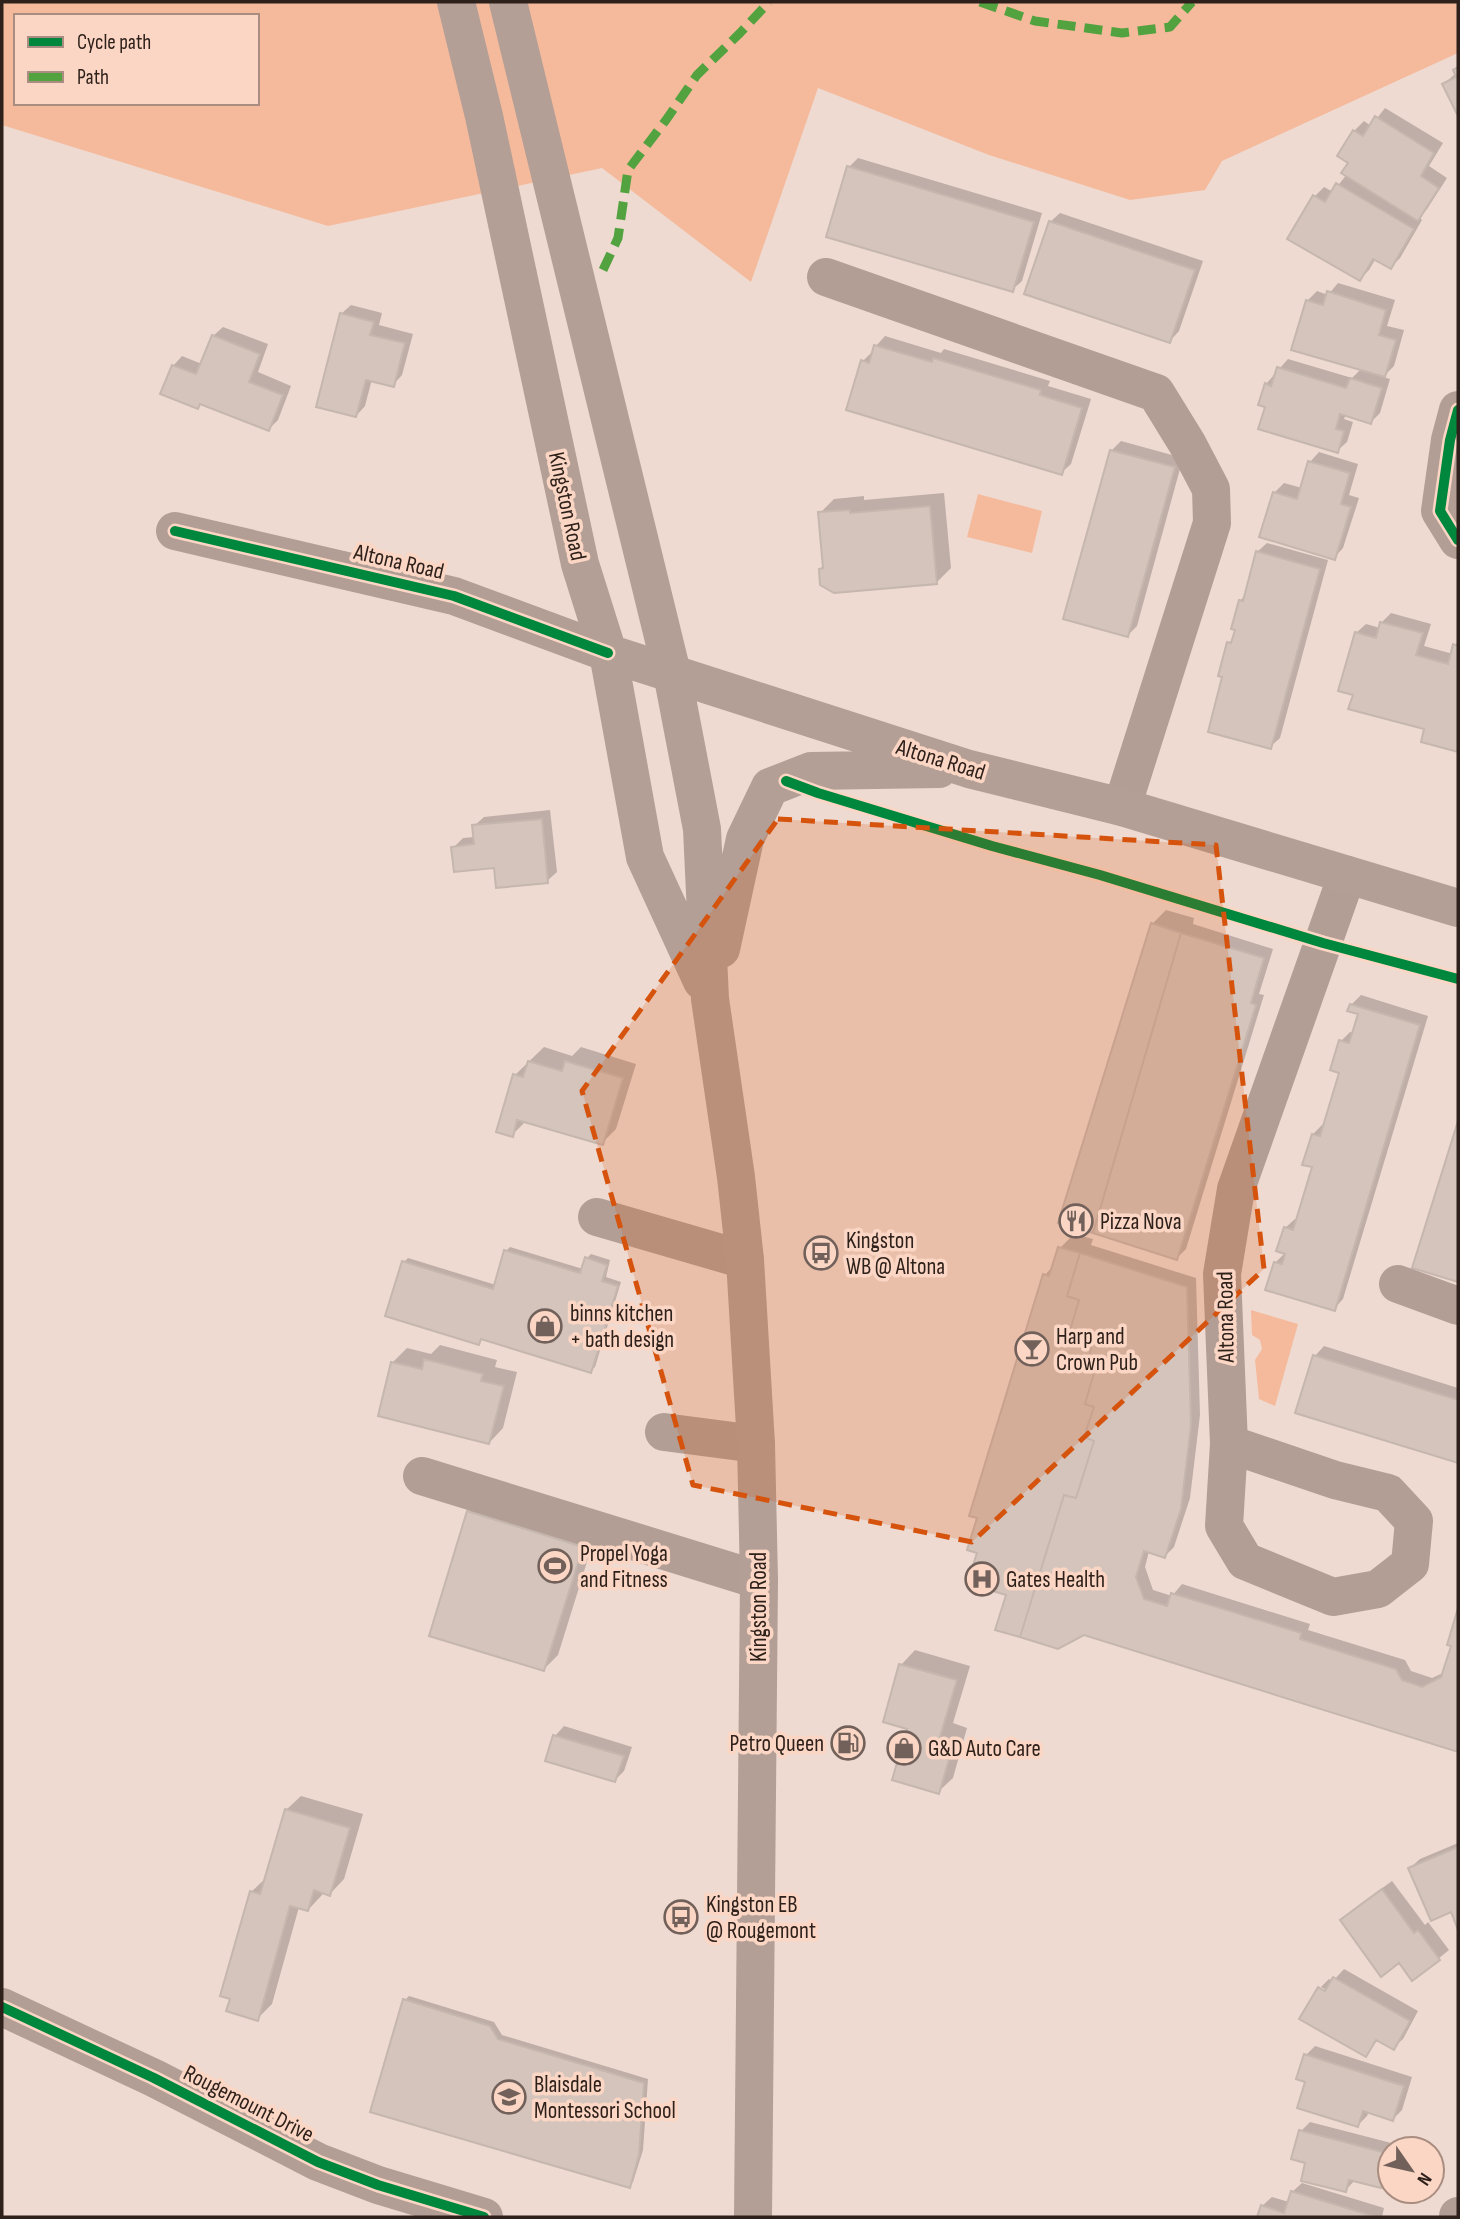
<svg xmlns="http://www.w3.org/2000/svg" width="1460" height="2219" font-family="'Sofia Sans Condensed',sans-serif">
	<rect width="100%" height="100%" fill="#eedad1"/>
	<path fill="#f5ba9c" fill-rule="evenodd" d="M2 2H1458V53L1222 161 1205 190 1130 200 989 155 818 88 751 282 602 168 328 226 2 125ZM16 16H257V103H16Z
		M978 494 1042 511 1032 553 967 537Z
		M1251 1310 1298 1324 1275 1406 1259 1399 1255 1360 1262 1349 1260 1340 1252 1335Z"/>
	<path fill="#0003" d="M1458 67V112L1444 84 1456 73 1455 71Z
		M1385 108 1443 143 1429 166 1447 178 1427 209 1419 217 1422 220 1400 258 1391 267 1376 258 1369 270 1360 279 1315 196 1324 187 1333 192 1347 174 1354 131 1364 121 1371 126Z
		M858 158 1042 213 1022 281 1012 290 849 167Z
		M1060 213 1203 261 1179 331 1170 341 1050 222Z
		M1338 283 1395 300 1387 326 1404 330 1394 366 1383 377 1390 379 1380 413 1371 422 1346 414 1344 419 1353 422 1347 442 1337 451 1267 406 1266 384 1288 359 1352 378 1361 369 1308 300 1317 291 1328 295Z
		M351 305 382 313 379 325 413 334 402 375 393 385 372 379 365 406 356 416 341 314Z
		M223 327 268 344 258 372 291 386 278 420 269 429 202 403 198 407 173 366 182 356 202 364 213 336Z
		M885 336 941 353 944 349 1050 381 1048 386 1091 399 1071 464 1061 473 863 361 872 352H874L876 346Z
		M1121 441 1183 458 1137 626 1128 635 1111 451Z
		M1319 452 1358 464 1349 495 1359 498 1343 548 1334 558 1261 536 1275 492 1284 483 1302 488 1310 462Z
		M944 493 951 568 936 583 820 569 825 565 820 513 834 499 864 496V500Z
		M1267 543 1328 560 1280 738 1270 747 1224 676 1229 643 1235 637 1240 601 1246 594 1257 552Z
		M1391 613 1431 624 1424 646 1453 654 1455 645 1458 642V751L1423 741 1427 728 1355 693 1356 633 1366 624 1380 628 1382 622Z
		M550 810 557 872 547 881 495 866 453 848 463 838 475 837 474 826 484 817Z
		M1166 910 1194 918 1193 924 1273 949 1259 994 1264 995 1186 1249 1177 1258 1152 924Z
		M1361 995 1428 1016 1343 1299 1334 1309 1275 1263 1286 1252 1285 1228 1295 1219 1298 1220 1314 1166 1313 1134 1322 1125 1325 1126 1341 1072V1041L1350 1032 1354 1033 1360 1013 1351 1005Z
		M544 1047 572 1056 581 1047 636 1064 616 1129 602 1143 526 1121 512 1135 515 1075Z
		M1458 1127V1280L1414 1267Z
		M1074 1234 1093 1239 1091 1245 1196 1278 1200 1415 1190 1498 1174 1547 1165 1556 1149 1551 1145 1567 1153 1590 1172 1596 1182 1584 1310 1624 1308 1630 1405 1660 1411 1671 1432 1678 1445 1672 1453 1645 1449 1644 1458 1614V1750L1084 1633 1008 1594 979 1551 1045 1275 1054 1265 1060 1248Z
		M510 1247 583 1269 587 1258 591 1254 610 1260 606 1277 621 1282 595 1367 591 1371 483 1338 478 1343 404 1262 408 1258 496 1285 506 1251Z
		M440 1345 497 1360 495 1367 517 1372 503 1428 489 1443 380 1415 393 1362 407 1348 431 1354Z
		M1324 1346 1458 1388V1462L1297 1412 1315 1356Z
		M483 1498 596 1533 558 1655 544 1669 468 1512Z
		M915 1650 970 1666 953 1723 967 1728 953 1778 938 1792 909 1728 901 1665Z
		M564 1726 632 1747 624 1771 615 1780 555 1736Z
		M301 1796 363 1814 344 1879 330 1894 323 1891 322 1895 308 1910 299 1907 272 2004 257 2019 251 1892 266 1878 286 1810Z
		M1458 1843V1926L1452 1910 1410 1868 1420 1859Z
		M1392 1881 1425 1925 1428 1922 1449 1950 1413 1979 1399 1961 1342 1920 1351 1911Z
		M1344 1969 1418 2011 1403 2039 1393 2048 1378 2039 1366 2055 1319 1990 1334 1994 1321 1987 1329 1979 1333 1981Z
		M409 1996 494 2022 502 2035 648 2079 643 2150 633 2182 629 2186 405 2000Z
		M1315 2046 1412 2077 1402 2110 1393 2119 1369 2111 1367 2116 1358 2125 1307 2081 1306 2055Z
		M1310 2122 1399 2145 1398 2149H1390V2177L1380 2187 1354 2181 1345 2191 1307 2161 1301 2131Z
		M1302 2183 1384 2208 1382 2217H1259L1262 2206 1272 2197 1289 2202 1292 2192Z"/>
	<path fill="#d4c4bc" stroke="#c5b6ae" stroke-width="2" d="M1458 67V116L1442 84 1456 77 1453 70Z
		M1375 116 1434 153 1421 176 1439 188 1418 221 1341 173 1348 163 1337 156 1353 130 1363 136Z
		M847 166 1034 222 1013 292 826 237Z
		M1336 183 1414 229 1391 269 1373 259 1360 281 1287 239 1313 195 1325 202Z
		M1049 221 1195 270 1170 343 1024 294Z
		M1327 291 1386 310 1379 335 1396 340 1385 377 1291 350 1306 300 1323 305Z
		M340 313 374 322 370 335 405 343 394 387 366 380 356 417 316 407Z
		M212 335 260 354 249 382 283 395 269 431 200 404 198 409 160 394 172 365 196 374Z
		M874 345 932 362 933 358 1041 390 1040 395 1082 408 1062 475 846 410 861 360 869 363Z
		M1277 367 1346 388 1350 378 1382 388 1371 424 1340 414 1336 429 1344 431 1338 453 1258 429 1265 407 1258 405 1265 383 1271 386Z
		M1110 450 1175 467 1128 637 1063 619Z
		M1308 461 1350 473 1341 504 1351 507 1335 560 1259 537 1273 492 1297 499Z
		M930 506 937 584 834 593 820 585 819 569 823 568 818 512 850 510V513Z
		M1256 551 1320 569 1271 749 1208 732 1222 677 1218 676 1227 642 1231 643 1235 630 1231 629 1239 600 1243 601Z
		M1380 622 1423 633 1416 655 1448 664 1453 644 1458 646V752L1421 742 1424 729 1348 709 1353 695 1338 691 1355 632 1376 638Z
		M542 819 548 883 496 888 494 868 454 872 451 847 474 844 472 825Z
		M1151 923 1181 933 1093 1233 1058 1223Z
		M1181 933 1264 958 1251 1003 1256 1005 1177 1260 1093 1233Z
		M1350 1004 1420 1025 1335 1311 1265 1290 1274 1262 1282 1264 1285 1254 1276 1251 1284 1227 1293 1230 1312 1167 1302 1165 1312 1134 1320 1136 1339 1073 1330 1070 1339 1040 1349 1043 1358 1014 1347 1011Z
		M528 1061 562 1071 565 1061 623 1078 603 1145 517 1120 513 1137 496 1132 513 1074 523 1077Z
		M1458 1121V1282L1412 1268Z
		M1058 1247 1080 1253 1067 1296 1079 1300 1069 1334 1093 1342 1085 1370 1094 1373 1085 1404 1094 1407 1084 1437 1094 1441 1076 1498 1064 1495 1020 1637 995 1630 1006 1595 967 1583 977 1553 967 1550 977 1518 969 1516 1043 1274 1049 1276Z
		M504 1250 580 1273 585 1257 607 1265 602 1281 618 1286 591 1373 481 1339 479 1345 385 1316 402 1261 493 1289Z
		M1080 1253 1187 1287 1191 1425 1181 1509 1165 1558 1144 1551 1136 1577 1144 1599 1167 1606 1171 1593 1301 1633 1300 1639 1396 1669 1402 1680 1422 1687 1441 1677 1451 1646 1447 1645 1458 1608V1752L1084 1635 1058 1649 1020 1637 1064 1495 1076 1498 1094 1441 1084 1437 1094 1407 1085 1404 1094 1373 1085 1370 1093 1342 1069 1334 1079 1300 1067 1296Z
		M1313 1355 1458 1400V1463L1295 1413Z
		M424 1359 483 1374 481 1381 504 1386 489 1444 378 1416 391 1362 422 1369Z
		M467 1511 583 1547 544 1671 429 1636Z
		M899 1664 957 1680 940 1737 954 1742 939 1794 892 1780 907 1729 883 1722Z
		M553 1735 624 1756 615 1782 545 1761Z
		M285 1809 350 1828 330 1896 314 1890 308 1911 290 1906 258 2021 226 2011 230 1999 220 1996 250 1891 260 1894Z
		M1458 1847V1930L1451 1912 1431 1921 1408 1868Z
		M1382 1889 1414 1933 1418 1930 1440 1960 1412 1981 1399 1963 1381 1977 1340 1920Z
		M1333 1977 1410 2021 1394 2050 1376 2040 1366 2057 1299 2019 1318 1987 1325 1991Z
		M403 1999 490 2026 498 2039 644 2083 639 2155 630 2188 370 2112Z
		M1304 2054 1404 2086 1393 2121 1363 2111 1358 2127 1297 2108 1305 2082 1296 2079Z
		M1299 2130 1390 2154 1381 2188 1349 2180 1346 2192 1301 2181 1305 2163 1291 2159Z
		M1291 2191 1376 2217H1257L1261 2205 1284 2213Z"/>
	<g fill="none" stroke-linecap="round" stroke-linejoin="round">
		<path stroke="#b29e95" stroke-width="38" d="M826 277 1156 393 1188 445 1211 489 1212 523 1122 807
			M1458 410 1450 440 1440 511 1458 540
			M175 531 454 596 608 653
			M597 1217 745 1260
			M1398 1284 1458 1306
			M664 1432 756 1444
			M1229 1444 1335 1480 1388 1493 1414 1521 1410 1564 1378 1589 1333 1597 1245 1561 1224 1526 1229 1444 1222 1274 1236 1189 1347 875
			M422 1476 759 1580
			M2 2007 154 2078 318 2162 378 2185 484 2217
			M1458 2217V2216"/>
		<path stroke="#b49f96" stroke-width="38" d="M456 2 484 116 580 564 608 653 645 857 702 981
			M508 2 672 673 702 829 710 999 736 1177 745 1260 756 1444 759 1580 753 2217
			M608 653 969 769 1122 807 1458 908
			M721 949 745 839 770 787 811 771 939 769"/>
		<path stroke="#52a240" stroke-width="9" stroke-dasharray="18 9" stroke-linecap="butt" d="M980 2 1035 21 1122 33 1170 27 1192 2
			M603 270 618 238 628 170 666 120 697 75 740 33 769 2"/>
		<defs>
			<path id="cycleway" d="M1458 410 1450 440 1440 511 1458 540
				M175 531 454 596 608 653
				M786 781 818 793 992 846 1100 875 1323 943 1458 979
				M2 2007 154 2078 318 2162 378 2185 484 2217"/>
		</defs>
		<use href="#cycleway" stroke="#fbd6c4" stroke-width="15"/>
		<use href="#cycleway" stroke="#00873e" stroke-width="10"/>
	</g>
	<path fill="#d5530d" fill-opacity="0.2" stroke="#d5530d" stroke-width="5" stroke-dasharray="14 9" stroke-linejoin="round" d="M778 819 1216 845 1264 1269 972 1542 693 1485 582 1091Z"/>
	<defs>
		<symbol id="restaurant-ring" viewBox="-11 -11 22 22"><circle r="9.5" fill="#fbd6c4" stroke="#71615a" stroke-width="1.5"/><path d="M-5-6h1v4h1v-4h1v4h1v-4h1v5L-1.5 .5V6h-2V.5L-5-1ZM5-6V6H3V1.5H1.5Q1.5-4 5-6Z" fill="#71615a"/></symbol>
		<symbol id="bus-ring" viewBox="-11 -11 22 22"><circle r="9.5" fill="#fbd6c4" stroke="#71615a" stroke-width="1.5"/><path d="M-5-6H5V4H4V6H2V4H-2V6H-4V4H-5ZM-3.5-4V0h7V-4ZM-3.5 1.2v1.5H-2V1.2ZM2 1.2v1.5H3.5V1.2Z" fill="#71615a"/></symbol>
		<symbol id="shop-ring" viewBox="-11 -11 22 22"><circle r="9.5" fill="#fbd6c4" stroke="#71615a" stroke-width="1.5"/><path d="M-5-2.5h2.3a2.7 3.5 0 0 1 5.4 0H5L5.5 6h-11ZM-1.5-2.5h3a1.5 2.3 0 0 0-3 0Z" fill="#71615a"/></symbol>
		<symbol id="bar-ring" viewBox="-11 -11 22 22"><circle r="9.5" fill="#fbd6c4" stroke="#71615a" stroke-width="1.5"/><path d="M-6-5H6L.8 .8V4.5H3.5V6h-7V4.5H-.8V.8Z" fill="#71615a"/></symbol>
		<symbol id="stadium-ring" viewBox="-11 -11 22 22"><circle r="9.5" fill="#fbd6c4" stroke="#71615a" stroke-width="1.5"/><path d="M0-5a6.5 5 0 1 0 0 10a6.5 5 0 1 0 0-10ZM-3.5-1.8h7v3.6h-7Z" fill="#71615a"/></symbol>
		<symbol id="hospital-ring" viewBox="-11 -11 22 22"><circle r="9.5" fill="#fbd6c4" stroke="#71615a" stroke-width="1.5"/><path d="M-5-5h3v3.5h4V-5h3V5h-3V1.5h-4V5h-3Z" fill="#71615a"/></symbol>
		<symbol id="fuel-ring" viewBox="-11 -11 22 22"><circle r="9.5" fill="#fbd6c4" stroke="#71615a" stroke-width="1.5"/><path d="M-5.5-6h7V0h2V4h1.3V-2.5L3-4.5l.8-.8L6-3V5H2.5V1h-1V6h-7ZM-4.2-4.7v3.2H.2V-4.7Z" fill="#71615a"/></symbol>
		<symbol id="school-ring" viewBox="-11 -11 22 22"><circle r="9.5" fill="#fbd6c4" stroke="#71615a" stroke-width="1.5"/><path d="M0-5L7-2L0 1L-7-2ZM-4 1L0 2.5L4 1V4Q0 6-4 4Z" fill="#71615a"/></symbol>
	</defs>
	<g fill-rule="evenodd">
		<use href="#restaurant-ring" x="1057" y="1202" width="38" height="38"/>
		<use href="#bus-ring" x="802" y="1234" width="38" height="38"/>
		<use href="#shop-ring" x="526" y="1307" width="38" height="38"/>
		<use href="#bar-ring" x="1013" y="1330" width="38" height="38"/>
		<use href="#stadium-ring" x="536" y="1547" width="38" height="38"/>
		<use href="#hospital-ring" x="963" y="1560" width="38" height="38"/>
		<use href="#fuel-ring" x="829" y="1724" width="38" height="38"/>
		<use href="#shop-ring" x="885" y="1729" width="38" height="38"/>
		<use href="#bus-ring" x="662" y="1898" width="38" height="38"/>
		<use href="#school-ring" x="490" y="2078" width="38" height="38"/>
	</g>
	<g text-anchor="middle" stroke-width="7" stroke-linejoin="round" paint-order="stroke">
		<g font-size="23" fill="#2e201a" stroke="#fbd6c4">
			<text transform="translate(568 506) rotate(78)" y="8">Kingston Road</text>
			<text transform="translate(399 561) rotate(13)" y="8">Altona Road</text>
			<text transform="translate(941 759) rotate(17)" y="8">Altona Road</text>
			<text transform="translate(1225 1317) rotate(-91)" y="8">Altona Road</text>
			<text transform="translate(758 1607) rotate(-90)" y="8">Kingston Road</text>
			<text transform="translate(249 2103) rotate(27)" y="8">Rougemount Drive</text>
		</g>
		<g font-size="23" fill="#2e201a" stroke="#fbd6c4" text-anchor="start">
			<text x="1100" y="1229">Pizza Nova</text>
			<text x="846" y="1248">Kingston<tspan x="846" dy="26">WB @ Altona</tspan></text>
			<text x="570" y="1321">binns kitchen<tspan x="570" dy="26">+ bath design</tspan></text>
			<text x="1056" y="1344">Harp and<tspan x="1056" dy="26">Crown Pub</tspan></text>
			<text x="580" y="1561">Propel Yoga<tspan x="580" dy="26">and Fitness</tspan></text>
			<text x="1006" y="1587">Gates Health</text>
			<text x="824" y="1751" text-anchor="end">Petro Queen</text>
			<text x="928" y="1756">G&amp;D Auto Care</text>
			<text x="706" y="1912">Kingston EB<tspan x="706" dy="26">@ Rougemont</tspan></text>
			<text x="534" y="2092">Blaisdale<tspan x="534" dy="26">Montessori School</tspan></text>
		</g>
	</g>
	<rect width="1460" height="2219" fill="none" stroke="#2e201a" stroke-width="7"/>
	<rect x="14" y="14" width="245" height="91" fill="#fbd6c4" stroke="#a98d80" stroke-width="2"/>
	<rect x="28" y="37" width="35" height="10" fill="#00873e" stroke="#a98d80" stroke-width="2"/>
	<text x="77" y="49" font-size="21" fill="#2e201a">Cycle path</text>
	<rect x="28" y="72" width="35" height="10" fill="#52a240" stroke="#a98d80" stroke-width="2"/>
	<text x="77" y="84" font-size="21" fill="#2e201a">Path</text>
	<g transform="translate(1411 2170) rotate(124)"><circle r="33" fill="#fbd6c4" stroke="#a98d80" stroke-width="2"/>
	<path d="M0-5L12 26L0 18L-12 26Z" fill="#71615a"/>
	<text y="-10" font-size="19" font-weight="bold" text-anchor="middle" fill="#2e201a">N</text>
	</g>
</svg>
